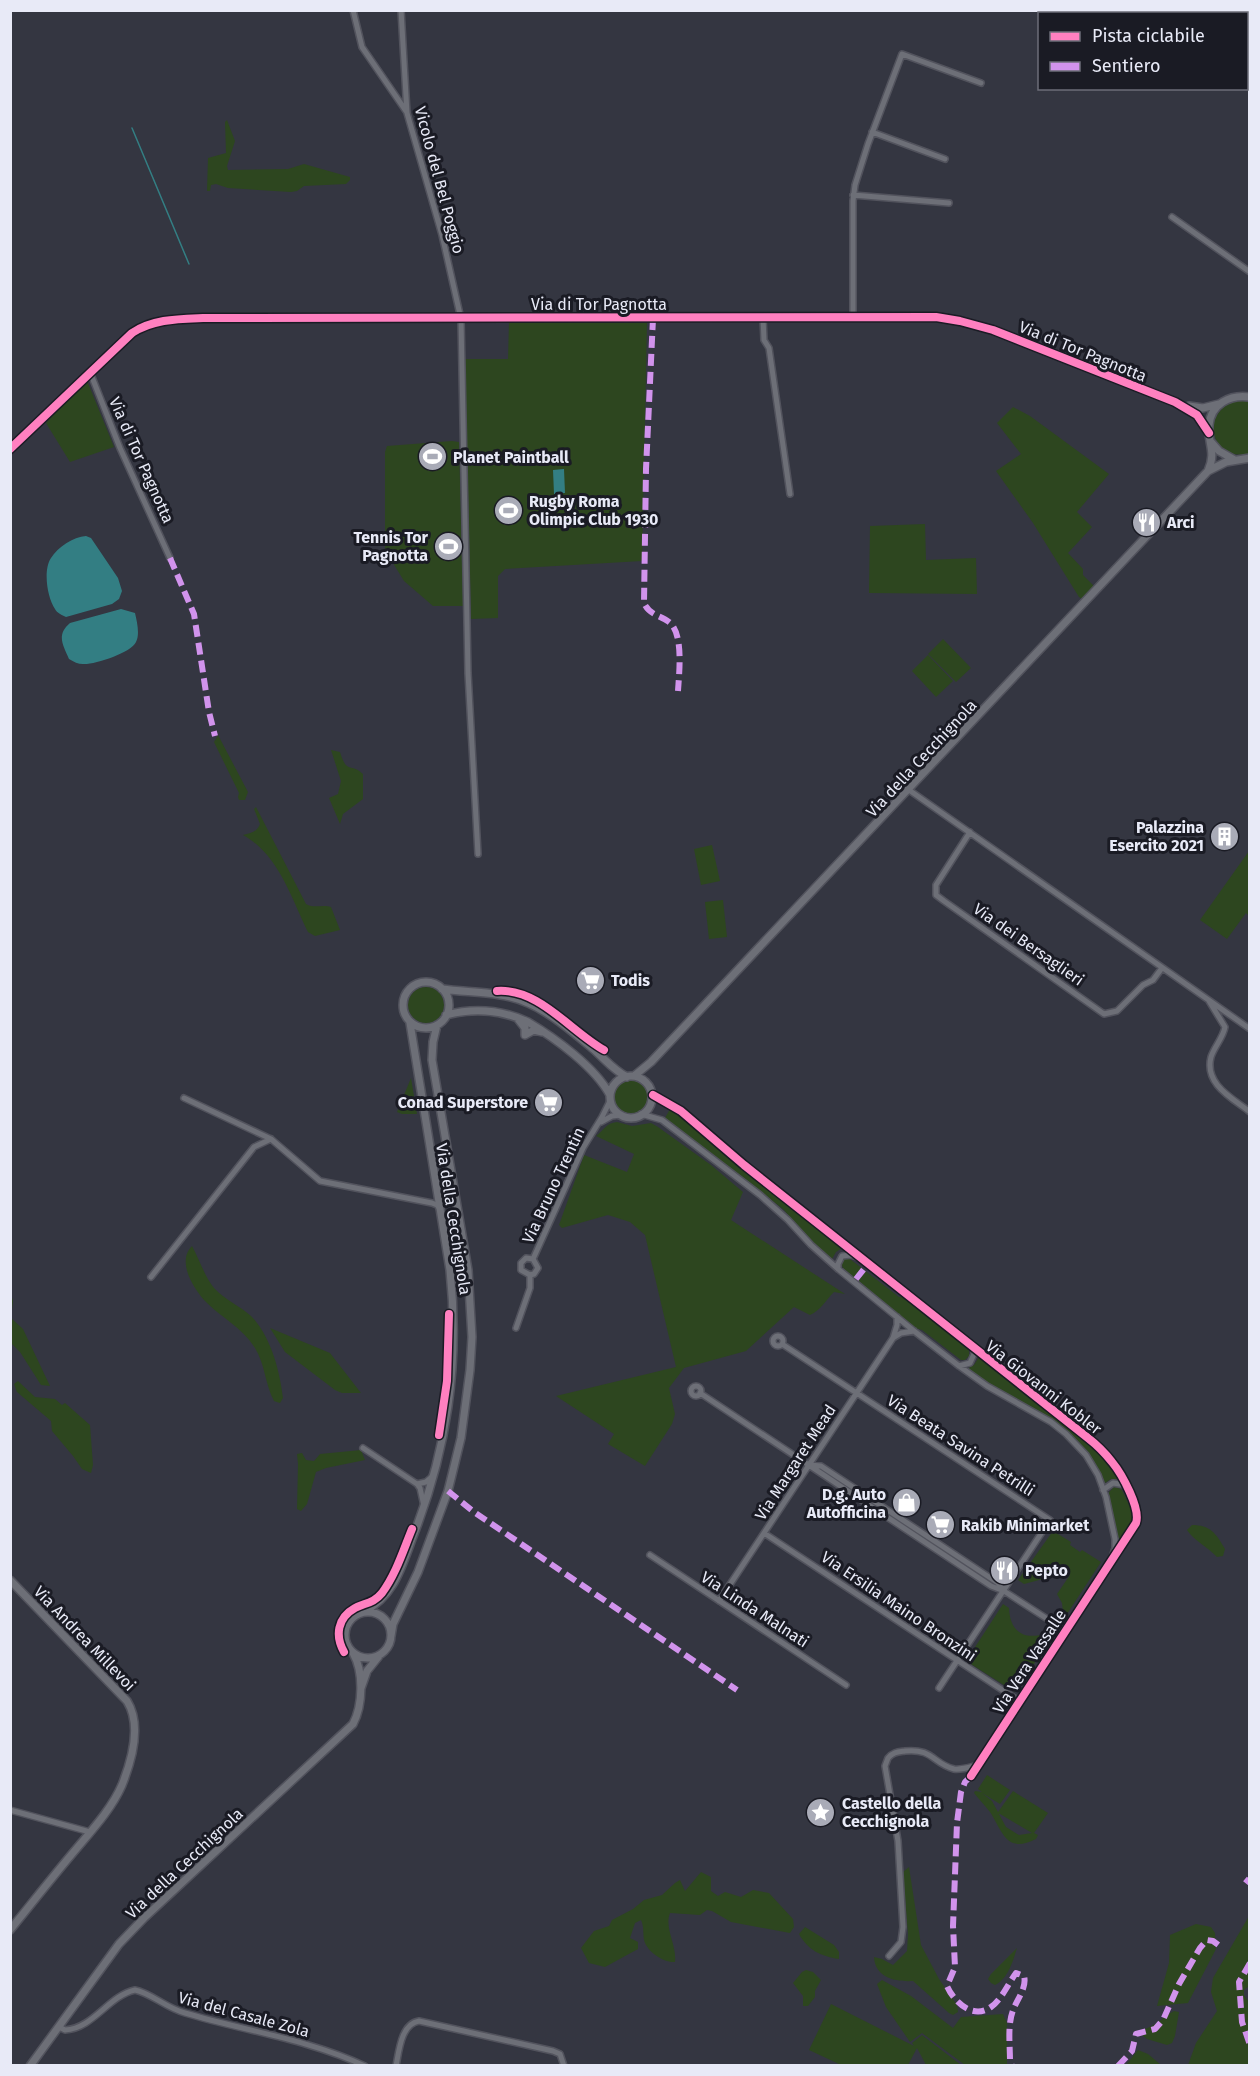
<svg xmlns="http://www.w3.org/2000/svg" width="1260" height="2076" font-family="'Fira Sans',sans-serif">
	<rect width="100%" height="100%" fill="#343641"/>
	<path fill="#2d461f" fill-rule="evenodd" d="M227 120 235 141 227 166 228 170 288 169 304 164 350 177V180L346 184 304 186 297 191 291 192 228 188 216 184 211 185 210 191H207L208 158 226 153 225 122Z
		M509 322 647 323 642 561 505 569 498 576V618L471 619 465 359H508Z
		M84 382 88 383 114 447 70 462 46 423Z
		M1239 400 1249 402V454C1209 461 1199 410 1239 400Z
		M1013 407 1030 416 1109 474 1077 512 1092 527 1068 553 1083 569V575L1094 586 1082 599 1079 597 1033 523 996 471 1021 454 997 423Z
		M452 441 459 442 463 606H433L404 581 385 550V452L387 446Z
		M925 524 926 560 976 558 977 594 869 593 870 526Z
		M943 639 971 668 956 682 928 654Z
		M928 655 953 681 936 697 912 671Z
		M218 735 248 792 245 800H239L238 797 239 793 214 742Z
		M331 750 340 752C347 775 350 762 363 774V799L343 814 340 824 329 798 338 794 341 781Z
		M256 807 306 904C315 909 322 904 331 907L340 930 315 936 308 932C291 898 279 855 243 835 251 833 257 832 260 824L254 809Z
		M712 845 720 881 701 885 694 849Z
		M1249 851V916L1246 913 1227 939 1200 920Z
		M723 900 727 937 709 939 705 902Z
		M408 1005a18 18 0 1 1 36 0a18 18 0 1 1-36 0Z
		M411 1078 417 1114H402L397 1112Z
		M614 1097a17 17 0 1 1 34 0a17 17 0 1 1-34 0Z
		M670 1109 842 1248 836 1252 832 1259 813 1243 783 1209 665 1118Z
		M617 1122 632 1126 651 1123 658 1127 711 1165 743 1192 731 1220 845 1294 834 1292C825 1301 821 1310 810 1315L794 1307 746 1351 684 1368 669 1388 675 1414 672 1424 645 1466 608 1444 614 1434 556 1396 676 1367 645 1235 630 1222 608 1215 562 1228 559 1225 584 1155 627 1172 634 1154 596 1136C604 1130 606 1123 617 1122Z
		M192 1246C199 1259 205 1277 214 1288 225 1300 240 1306 251 1316 271 1336 280 1372 283 1398L280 1403 274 1401C265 1384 265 1364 255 1348 242 1327 220 1317 204 1300 192 1286 177 1261 192 1246Z
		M844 1258 850 1259 899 1297H904L965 1345 969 1351V1356L965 1360H961L922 1330 915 1328 843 1268 841 1263Z
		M11 1295 13 1301 11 1318 23 1329 50 1386 41 1385 20 1352 11 1343Z
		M270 1328 330 1353 361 1393H342L335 1390 285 1352Z
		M979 1357 1087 1442 1109 1464 1119 1479H1111L1105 1483C1080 1431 1053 1421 1006 1395 992 1388 980 1378 967 1369L974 1365Z
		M18 1381 35 1397 55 1399 62 1405 65 1403 90 1425 93 1465 91 1473 82 1469 73 1456 52 1431 51 1421 17 1392 14 1384Z
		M361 1450 365 1460 326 1468 316 1472 307 1504 301 1511 297 1509 298 1464 297 1454 302 1453 306 1460 314 1461 320 1454Z
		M1114 1487 1121 1489 1123 1492 1135 1518 1119 1541 1108 1495 1109 1492Z
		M1192 1525C1210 1525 1216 1533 1225 1549L1223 1556 1217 1557C1208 1547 1193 1540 1187 1530Z
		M1053 1531 1071 1542 1070 1545 1080 1552 1082 1550 1101 1562 1067 1614 1063 1612 1062 1603 1057 1594 1070 1575 1054 1565 1043 1579 1024 1584 1018 1580Z
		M1003 1604 1009 1608C1010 1632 1024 1641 1047 1633L1052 1637 1015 1692 966 1661Z
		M987 1775 1010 1790 1000 1804 982 1793 992 1801 998 1812 1013 1791 1048 1813 1034 1833 1038 1835 1036 1839C1006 1854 1003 1832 990 1812 985 1806 979 1799 974 1793L975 1791 982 1792 978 1789ZM999 1814H1000L1032 1833 1019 1835 1006 1827Z
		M909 1867 921 1945 939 1979 957 2005 958 2012 953 2015 949 2013 913 1981C896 1982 875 1978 874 1957L882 1959 893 1965 907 1951 908 1934 903 1872Z
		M701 1872 711 1877V1891L718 1896 725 1892 741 1897 753 1890 769 1893 793 1919 794 1927 790 1933 731 1922 712 1911 707 1910 700 1915 670 1913C664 1928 677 1945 675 1962 664 1963 647 1952 644 1940 643 1933 644 1927 641 1920L635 1923 630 1938 638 1942V1949L605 1967 589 1963 581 1948 594 1931 609 1926 612 1920 633 1909 644 1900 662 1895 675 1883 680 1880 685 1891Z
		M1249 1916V1986L1244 1990V1995L1249 2002V2065H1188L1196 2043 1217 2011 1211 1992 1213 1978Z
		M1196 1924 1211 1927 1215 1933 1216 1949 1188 2003 1157 2006 1169 1963 1170 1935Z
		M805 1927 834 1945 839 1952V1959C820 1956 808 1950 799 1934Z
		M1017 1948C1013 1961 1008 1979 995 1985L991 1983 988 1979 991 1974Z
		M806 1970 813 1972 821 1980 815 1991V1997L808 2006H803V1996L793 1983 802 1972Z
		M882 1980 911 1996 953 2028 961 2017 1003 2014 1007 2023V2065H965L922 2033 910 2042 886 2007 877 1984Z
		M831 2004 914 2046 912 2043 922 2035 961 2065H926L917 2048 908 2065H841L809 2050Z
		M1174 2011 1179 2012 1175 2036 1172 2043 1167 2045 1147 2039 1142 2035 1145 2029C1157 2025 1163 2017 1174 2011Z
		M1138 2050 1148 2054 1161 2065H1126Z"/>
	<path fill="#337e83" d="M564 469 565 493 554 494 553 470Z
		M86 536 91 538 118 578 122 591 119 599 112 604 66 617C62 615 57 613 55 609 47 597 43 570 51 558 58 547 73 537 86 536Z
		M121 609 135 613C137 622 140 634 136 642 131 653 94 665 83 664 78 664 74 662 69 659 63 645 56 635 70 623Z"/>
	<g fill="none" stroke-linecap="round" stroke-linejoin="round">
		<path stroke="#337e83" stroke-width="1.5" d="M132 128 189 264"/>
		<defs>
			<path id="minor" d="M353 10 362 47 406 111
				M401 10 407 113 442 235 461 319 468 673 478 854
				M872 132 945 159
				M853 195 949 203
				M1172 217 1250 272
				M763 318 764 340 769 348 790 494
				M853 318V201L855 185 868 144 902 54 981 83
				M90 372 120 448 170 558
				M909 790 1250 1029
				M970 832 936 885V895L944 901 1104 1014 1117 1011 1143 985 1153 980 1162 968
				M1209 1001 1225 1027C1223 1038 1214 1047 1211 1057 1204 1084 1232 1098 1250 1112
				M653 1095 681 1111 744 1165 1088 1438C1097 1445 1105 1453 1112 1462 1122 1474 1141 1509 1136 1523L971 1776
				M184 1098 271 1139 320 1181 432 1203 437 1205 440 1209
				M641 1114 662 1120 760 1195 788 1220 811 1245 838 1269 914 1331 959 1366 987 1386 1051 1422 1066 1434 1086 1455 1098 1475 1106 1497 1115 1539V1548L1112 1558
				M601 1122 612 1116 621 1115
				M533 1259 583 1148 602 1117 610 1101
				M838 1269V1264L842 1256 851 1255 857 1257
				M530 1275 521 1270V1263L526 1258 533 1259
				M530 1275 534 1274 538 1268 533 1259
				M151 1277 254 1147 271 1139
				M516 1328 530 1288V1275
				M773 1341a5 5 0 1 1 10 0a5 5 0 1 1-10 0Z
				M893 1338 901 1333 914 1331
				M782 1344 1050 1520 939 1688
				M959 1366 970 1363 974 1354V1349
				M691 1391a5 5 0 1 1 10 0a5 5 0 1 1-10 0Z
				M700 1393 991 1586 1004 1591 1066 1631
				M363 1448 417 1484 420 1488 424 1506
				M810 1465 821 1466 998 1583 1003 1590
				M417 1484 426 1482 433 1476
				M1103 1490 1113 1483 1126 1485
				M764 1533 1019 1701
				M650 1555 846 1685
				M719 1601 893 1338 897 1325V1317
				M10 1810 90 1832
				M889 1956 901 1942 903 1927 898 1841 885 1766 888 1758C893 1752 898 1752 905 1751 933 1748 933 1764 954 1769 962 1770 970 1767 978 1765
				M59 2027 65 2030C94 2028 108 1996 135 1990 151 1993 166 2008 185 2013 245 2031 308 2039 365 2066
				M396 2066C399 2051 401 2024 419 2021L553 2051 560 2054 564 2066"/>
			<path id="tertiary" d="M1189 406 1203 408 1219 404
				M1212 443 1219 451 1233 459
				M10 449 132 333C153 319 178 319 203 318L936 317 960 321 993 330 1175 402 1197 415 1209 433
				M1208 471C1217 451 1207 443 1209 425 1211 404 1230 394 1250 397
				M403 1005a23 23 0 1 1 46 0a23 23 0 1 1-46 0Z
				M442 989C470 993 502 991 528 1003 551 1013 573 1032 592 1048 604 1058 613 1070 627 1077
				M446 1015C473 1008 502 1010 528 1022 555 1038 595 1067 610 1095
				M518 1019 525 1028V1035L534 1030 542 1032
				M634 1076 651 1062 1208 471 1226 462 1250 458
				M610 1097a21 21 0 1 1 42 0a21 21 0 1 1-42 0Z
				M10 1580 127 1701C142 1725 132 1760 122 1785 112 1808 93 1829 77 1848 54 1875 32 1903 10 1930
				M345 1635a23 23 0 1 1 46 0a23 23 0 1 1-46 0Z
				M363 1612C393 1597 401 1569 412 1539 447 1451 460 1365 450 1270L410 1023
				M391 1636 393 1624 418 1572 448 1491 461 1438 470 1370 472 1337 468 1270 432 1060 433 1042 437 1025
				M361 1688 367 1671 379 1656
				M30 2066 119 1944 144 1918 353 1724C363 1705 364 1672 353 1653"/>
		</defs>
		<use href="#minor" stroke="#52535d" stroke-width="8"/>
		<use href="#tertiary" stroke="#52535d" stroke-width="10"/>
		<use href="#minor" stroke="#6d6f77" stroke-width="5"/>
		<use href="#tertiary" stroke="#6d6f77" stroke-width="7"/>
		<path stroke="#d193ec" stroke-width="6" stroke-dasharray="12 6" stroke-linecap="butt" d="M653 318 646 469 644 603C649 615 660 615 669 622 684 633 679 674 678 691
			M170 558 194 614 209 712 215 736
			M856 1279 864 1269
			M448 1491 474 1512 737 1690
			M971 1776 965 1782 961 1792 957 1823 953 1926 955 1967 947 1986C954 2002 973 2020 991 2007 1002 1999 1008 1984 1016 1973L1024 1976C1027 1987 1018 1998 1014 2008 1007 2023 1010 2044 1010 2061L1012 2066
			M1245 1879 1250 1883
			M1250 1963 1239 1982 1242 2022 1250 2045
			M1118 2066 1132 2051 1136 2034 1155 2029 1163 2020 1179 1984 1200 1948 1207 1940 1213 1941 1221 1947"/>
		<defs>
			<path id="cycleway" d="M10 449 132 333C153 319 178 319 203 318L936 317 960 321 993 330 1175 402 1197 415 1209 433
				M497 991C539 988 570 1031 604 1050
				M653 1095 681 1111 744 1165 1088 1438C1097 1445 1105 1453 1112 1462 1122 1474 1141 1509 1136 1523L971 1776
				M439 1435 447 1381 449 1314
				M344 1652C335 1636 337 1618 355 1608 365 1603 374 1603 382 1593 396 1574 403 1551 412 1529"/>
		</defs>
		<use href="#cycleway" stroke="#1a1b24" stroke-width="11"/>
		<use href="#cycleway" stroke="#ff80c0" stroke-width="8"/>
	</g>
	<defs>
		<symbol id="stadium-disc" viewBox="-11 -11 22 22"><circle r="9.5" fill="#a9abb7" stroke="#1a1b24"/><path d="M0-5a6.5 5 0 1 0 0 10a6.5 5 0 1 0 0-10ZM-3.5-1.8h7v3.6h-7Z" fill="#fff"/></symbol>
		<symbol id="restaurant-disc" viewBox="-11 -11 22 22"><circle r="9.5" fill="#a9abb7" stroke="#1a1b24"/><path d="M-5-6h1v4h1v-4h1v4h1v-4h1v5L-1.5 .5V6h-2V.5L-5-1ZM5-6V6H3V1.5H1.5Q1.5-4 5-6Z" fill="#fff"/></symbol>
		<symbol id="building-disc" viewBox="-11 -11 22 22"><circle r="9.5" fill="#a9abb7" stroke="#1a1b24"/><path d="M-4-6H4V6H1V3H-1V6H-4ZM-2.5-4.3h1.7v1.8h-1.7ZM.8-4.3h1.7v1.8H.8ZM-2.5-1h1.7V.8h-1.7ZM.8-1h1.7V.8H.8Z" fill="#fff"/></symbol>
		<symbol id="supermarket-disc" viewBox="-11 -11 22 22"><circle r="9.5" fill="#a9abb7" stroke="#1a1b24"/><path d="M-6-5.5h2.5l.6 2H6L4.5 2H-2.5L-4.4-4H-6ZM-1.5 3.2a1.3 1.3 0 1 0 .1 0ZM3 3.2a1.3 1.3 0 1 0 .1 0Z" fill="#fff"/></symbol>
		<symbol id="shop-disc" viewBox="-11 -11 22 22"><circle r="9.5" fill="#a9abb7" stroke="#1a1b24"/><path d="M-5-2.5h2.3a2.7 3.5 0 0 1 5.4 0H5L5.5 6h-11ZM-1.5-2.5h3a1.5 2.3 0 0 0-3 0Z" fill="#fff"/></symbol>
		<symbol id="sight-disc" viewBox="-11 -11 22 22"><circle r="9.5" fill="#a9abb7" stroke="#1a1b24"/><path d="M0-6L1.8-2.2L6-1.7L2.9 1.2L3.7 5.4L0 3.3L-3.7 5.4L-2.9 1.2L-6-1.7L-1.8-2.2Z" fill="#fff"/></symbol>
	</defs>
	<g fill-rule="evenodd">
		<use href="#stadium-disc" x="416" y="440" width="33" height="33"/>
		<use href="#stadium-disc" x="492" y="494" width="33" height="33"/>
		<use href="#restaurant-disc" x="1130" y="506" width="33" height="33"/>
		<use href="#stadium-disc" x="432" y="530" width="33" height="33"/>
		<use href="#building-disc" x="1208" y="820" width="33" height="33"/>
		<use href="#supermarket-disc" x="574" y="964" width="33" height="33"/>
		<use href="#supermarket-disc" x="532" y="1086" width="33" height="33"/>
		<use href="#shop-disc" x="890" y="1486" width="33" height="33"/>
		<use href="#supermarket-disc" x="924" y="1508" width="33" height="33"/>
		<use href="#restaurant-disc" x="988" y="1554" width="33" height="33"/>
		<use href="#sight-disc" x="804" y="1796" width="33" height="33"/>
	</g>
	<g text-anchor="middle" stroke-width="6" stroke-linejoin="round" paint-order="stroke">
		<g font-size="16" fill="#e8eaf7" stroke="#1a1b24">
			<text transform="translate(440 180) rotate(75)" y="6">Vicolo del Bel Poggio</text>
			<text x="599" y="310">Via di Tor Pagnotta</text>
			<text transform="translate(1083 351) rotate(22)" y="6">Via di Tor Pagnotta</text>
			<text transform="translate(142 460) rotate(66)" y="6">Via di Tor Pagnotta</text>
			<text transform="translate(921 758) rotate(-47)" y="6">Via della Cecchignola</text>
			<text transform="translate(1029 944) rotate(35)" y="6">Via dei Bersaglieri</text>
			<text transform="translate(553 1185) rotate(-65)" y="6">Via Bruno Trentin</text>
			<text transform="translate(454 1219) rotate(81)" y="6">Via della Cecchignola</text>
			<text transform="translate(1044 1387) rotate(38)" y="6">Via Giovanni Kobler</text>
			<text transform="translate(961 1445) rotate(33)" y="6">Via Beata Savina Petrilli</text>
			<text transform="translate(795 1462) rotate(-57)" y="6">Via Margaret Mead</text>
			<text transform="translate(899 1606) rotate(34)" y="6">Via Ersilia Maino Bronzini</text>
			<text transform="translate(755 1609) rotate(33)" y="6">Via Linda Malnati</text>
			<text transform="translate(85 1638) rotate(46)" y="6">Via Andrea Millevoi</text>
			<text transform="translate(1029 1661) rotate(-57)" y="6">Via Vera Vassalle</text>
			<text transform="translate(184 1863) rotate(-43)" y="6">Via della Cecchignola</text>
			<text transform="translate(244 2014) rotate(15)" y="6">Via del Casale Zola</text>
		</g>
		<g font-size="16" font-weight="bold" fill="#e8eaf7" stroke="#1a1b24" text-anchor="start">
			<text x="453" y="463">Planet Paintball</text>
			<text x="529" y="507">Rugby Roma<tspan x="529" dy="18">Olimpic Club 1930</tspan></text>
			<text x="1167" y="528">Arci</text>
			<text x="428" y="543" text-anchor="end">Tennis Tor<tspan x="428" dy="18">Pagnotta</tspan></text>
			<text x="1204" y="833" text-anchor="end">Palazzina<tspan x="1204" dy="18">Esercito 2021</tspan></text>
			<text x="611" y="986">Todis</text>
			<text x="528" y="1108" text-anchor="end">Conad Superstore</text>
			<text x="886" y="1500" text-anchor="end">D.g. Auto<tspan x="886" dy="18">Autofficina</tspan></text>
			<text x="961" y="1531">Rakib Minimarket</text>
			<text x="1025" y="1576">Pepto</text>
			<text x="842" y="1809">Castello della<tspan x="842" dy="18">Cecchignola</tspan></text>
		</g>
	</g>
	<rect width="1260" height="2076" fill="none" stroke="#e8eaf7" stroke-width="24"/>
	<rect x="1038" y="12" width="210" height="78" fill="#1a1b24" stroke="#6c6e78" stroke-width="1.5"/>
	<rect x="1050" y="32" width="30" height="9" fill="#ff80c0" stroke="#6c6e78" stroke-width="1.5"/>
	<text x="1092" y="42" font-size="18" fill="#e8eaf7">Pista ciclabile</text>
	<rect x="1050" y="62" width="30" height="9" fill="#d193ec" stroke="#6c6e78" stroke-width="1.5"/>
	<text x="1092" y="72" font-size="18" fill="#e8eaf7">Sentiero</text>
</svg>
